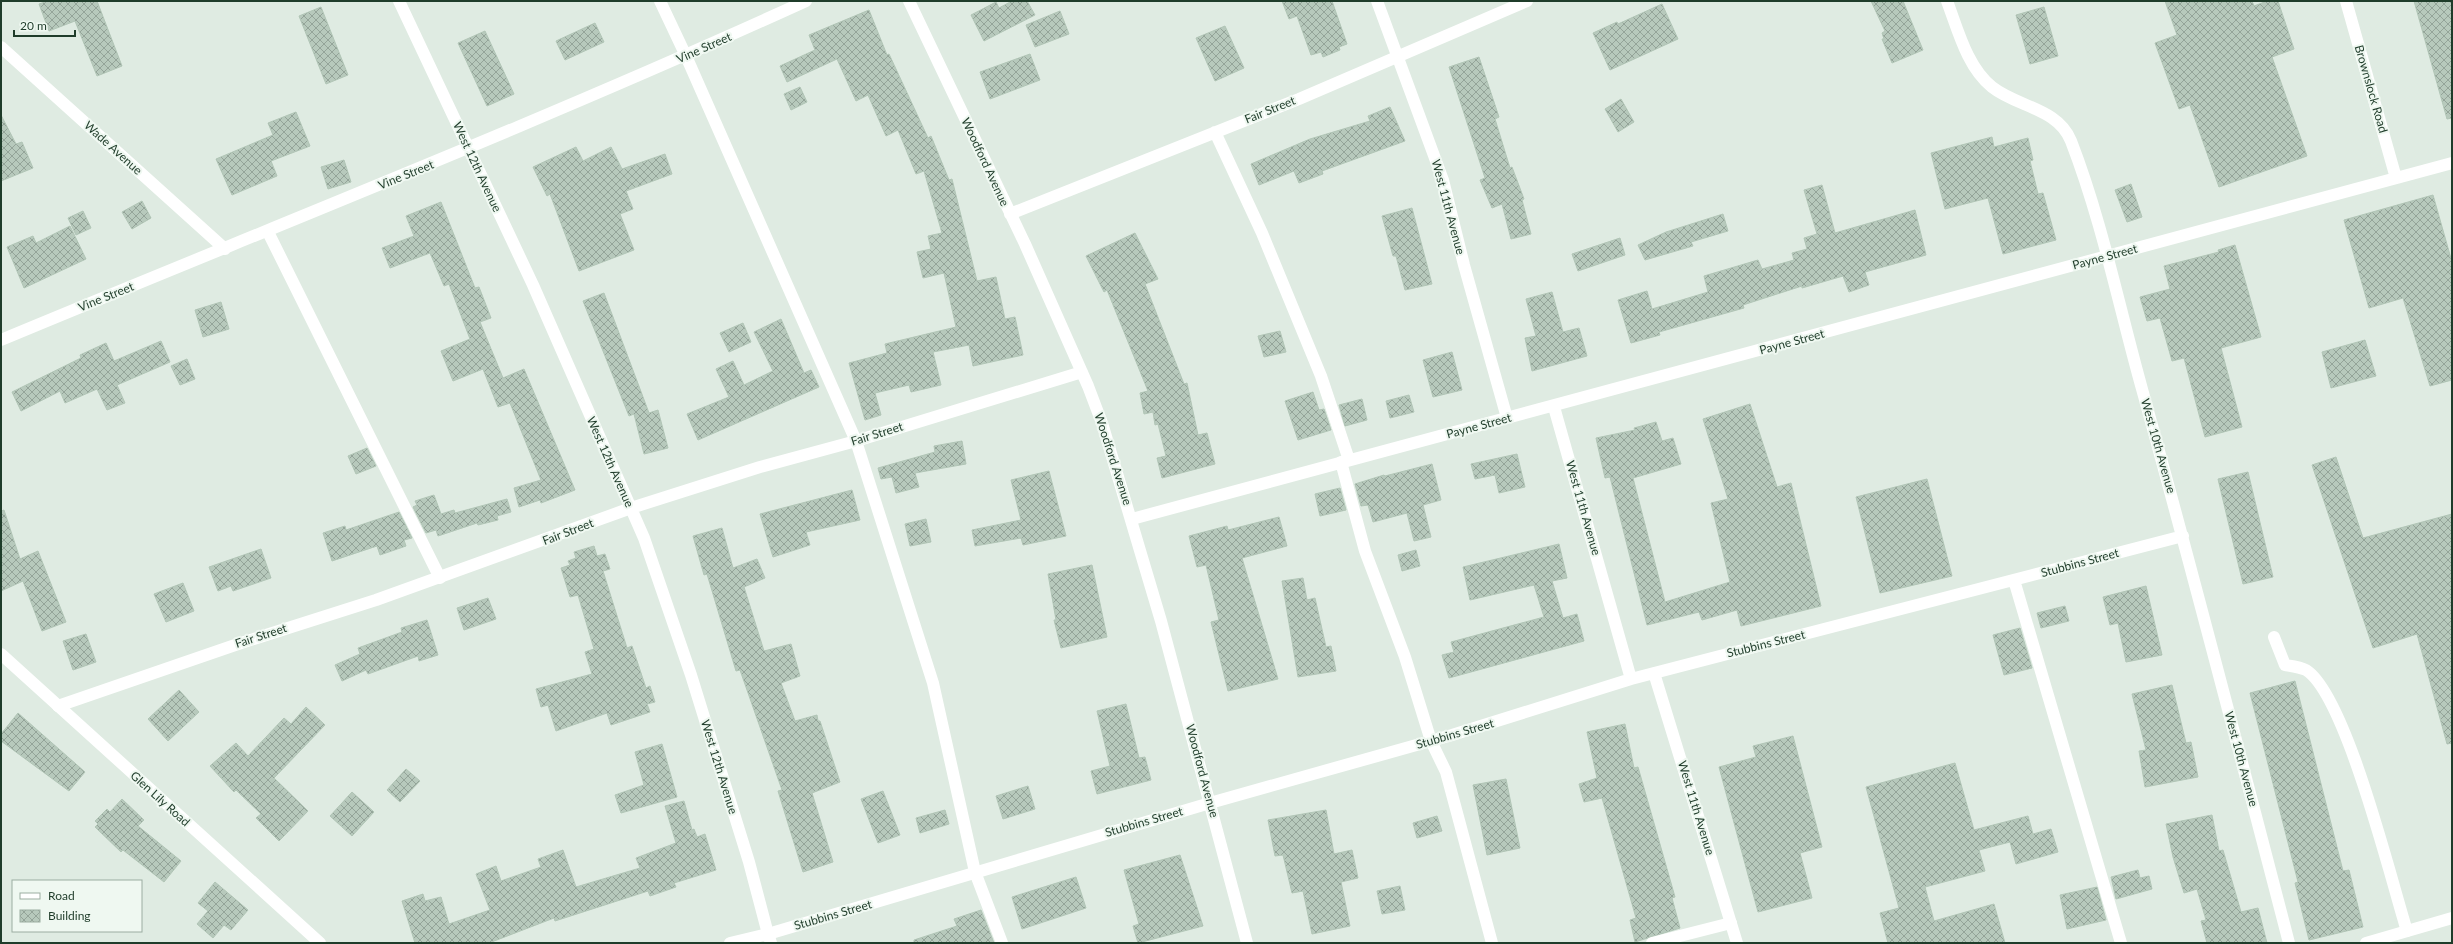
<svg xmlns="http://www.w3.org/2000/svg" width="2453" height="944" font-family="Lato,sans-serif">
	<defs>
		<pattern id="building-cross-hatch" width="8" height="8" patternUnits="userSpaceOnUse"><rect width="8" height="8" fill="#b7c9bc"/><path d="M0 0l8 8M0 8l8-8" fill="none" stroke="#94a499"/></pattern>
	</defs>
	<rect width="100%" height="100%" fill="#dfebe2"/>
	<path fill="url(#building-cross-hatch)" stroke="#b1c5b6" d="M48 1H97L122 66 97 76 75 21 49 31 39 4Z
		M1012 1H1027L1035 15 984 41 971 15 996 2 999 8Z
		M1282 1H1332L1347 44 1339 47 1340 50 1323 57 1321 52 1311 55 1297 16 1289 19Z
		M1871 1H1903L1923 50 1892 63 1882 39H1884L1882 33 1885 31Z
		M2165 1H2252L2254 6 2267 1H2278L2294 49 2272 57 2307 156 2219 187 2190 105 2179 109 2155 43 2177 35Z
		M2414 1H2452V118L2447 119Z
		M1662 4 1678 39 1610 70 1593 33 1617 22 1618 24Z
		M321 7 348 75 326 84 299 16Z
		M2044 7 2058 56 2030 64 2016 15Z
		M869 10 887 55 889 54 928 138 931 136 949 180 952 179 977 281 996 277 1005 319 1015 317 1023 355 973 366 969 345 933 352 941 385 911 392 909 385 875 393 881 415 865 420 849 363 887 353 885 344 956 327 944 273 923 278 917 252 931 249 928 236 942 233 924 171 916 174 898 130 886 136 868 95 856 101 837 59 787 82 780 66 815 50 809 35Z
		M1060 11 1069 34 1035 47 1026 25Z
		M595 23 604 42 565 60 556 41Z
		M1225 26 1244 68 1215 81 1196 38Z
		M485 31 514 94 487 106 458 43Z
		M1030 54 1040 80 990 99 980 72Z
		M1479 57 1499 117 1495 119 1510 168 1512 167 1524 199 1522 200 1531 234 1511 239 1502 204 1492 208 1480 180 1485 178 1449 67Z
		M800 87 807 102 791 110 784 94Z
		M1621 99 1634 122 1618 132 1605 109Z
		M1390 107 1405 141 1322 171 1323 174 1299 183 1294 171 1259 185 1251 164 1310 139 1370 121 1368 116Z
		M296 112 310 146 271 161 277 176 232 195 216 159 273 135 268 123Z
		M1 115 16 144 22 142 33 168 1 181Z
		M1992 137 1994 147 2028 138 2033 160 2030 161 2038 194 2043 193 2056 240 2003 254 1988 198 1945 209 1931 153Z
		M576 147 583 161 611 147 622 169 665 154 672 174 626 191 633 209 620 214 634 250 579 271 550 194 547 196 533 167Z
		M344 160 351 182 328 189 321 167Z
		M2131 184 2142 217 2127 222 2115 190Z
		M1822 185 1835 233 1915 210 1926 255 1865 272 1869 285 1849 292 1843 276 1802 288V286L1743 305 1744 308 1659 332 1660 335 1631 343 1618 300 1647 291 1652 309 1708 292 1704 276 1758 260 1762 269 1794 260 1792 253 1807 249 1804 238 1817 234 1804 190Z
		M2433 195 2452 262V380L2430 386 2403 298 2369 308 2344 220Z
		M142 201 151 218 132 229 122 212Z
		M441 202 475 288 479 287 491 318 480 322 503 378 524 369 575 490 541 503 540 500 519 507 514 488 541 480 510 403 498 407 483 369 453 381 441 351 470 339 449 284 444 286 430 253 390 268 382 248 414 236 406 216Z
		M1412 208 1432 284 1405 290 1396 256H1393L1382 216Z
		M83 211 91 228 76 235 68 218Z
		M1723 214 1728 231 1691 242 1693 246 1645 260 1638 245 1666 232Z
		M70 226 86 259 24 288 7 247 33 236 36 243Z
		M1135 233 1158 279 1145 284 1184 384 1187 383 1198 435 1207 433 1215 464 1162 478 1157 458 1166 456 1158 424 1155 425 1153 412 1144 414 1140 393 1148 391 1107 290 1104 292 1086 256Z
		M1620 238 1625 255 1578 271 1572 254Z
		M2235 245 2261 337 2221 348 2242 427 2205 437 2184 358 2172 361 2160 318 2147 321 2140 297 2170 289 2164 266 2219 252 2218 250Z
		M1552 292 1563 332 1579 328 1587 356 1532 371 1525 338 1536 336 1526 299Z
		M604 293 649 413 658 410 668 448 644 454 634 414 629 416 583 301Z
		M221 302 229 329 203 337 195 310Z
		M781 319 804 373 811 370 819 387 698 440 687 414 729 397 716 369 733 361 744 385 773 371 754 332Z
		M743 323 751 342 729 352 720 333Z
		M1280 331 1286 352 1264 357 1258 336Z
		M2365 340 2376 376 2331 388 2322 352Z
		M161 341 170 362 117 385 125 403 107 410 97 389 65 403 60 391 21 411 12 392 81 358 80 355 106 343 114 361Z
		M1452 352 1462 390 1433 397 1423 360Z
		M187 359 195 379 180 385 171 366Z
		M1313 392 1319 410 1324 409 1331 430 1298 440 1285 401Z
		M1409 395 1414 412 1390 418 1386 401Z
		M1362 399 1367 420 1345 426 1339 405Z
		M1750 404 1777 487 1791 483 1821 606 1741 626 1737 610 1702 620 1699 612 1647 625 1610 477 1605 478 1596 438 1635 430 1634 428 1656 422 1662 441 1673 438 1681 464 1633 478 1665 602 1730 582 1711 503 1728 499 1703 419Z
		M962 441 966 464 915 473 919 487 896 493 892 477 881 479 878 468 935 452 934 446Z
		M367 448 376 466 356 474 348 456Z
		M1517 454 1525 487 1499 493 1495 475 1475 479 1471 464Z
		M2336 457 2363 538 2452 514V743L2447 744 2417 634 2373 648 2312 465Z
		M1432 464 1441 500 1423 505 1431 537 1414 541 1407 513 1373 522 1368 505 1361 506 1355 484 1384 475 1385 476Z
		M1049 471 1066 536 1023 545 1021 538 975 546 972 530 1021 520 1011 480Z
		M2248 472 2273 577 2243 584 2218 479Z
		M1927 479 1952 576 1880 593 1856 497Z
		M1340 488 1346 510 1320 516 1315 494Z
		M852 490 860 520 806 532 810 545 773 557 760 514Z
		M434 495 441 514 454 510 455 513 507 499 511 512 497 516 498 520 478 525 477 523 438 536 436 530 426 533 413 507 417 505 415 501Z
		M4 510 20 559 38 551 66 622 42 631 23 581 1 591V511Z
		M399 512 412 538 404 540 406 546 380 555 377 546 332 561 323 533 345 526 346 530Z
		M1279 517 1287 546 1242 558 1278 679 1228 691 1211 622 1219 620 1206 565 1197 567 1189 536 1227 526 1228 530Z
		M926 519 931 542 910 546 905 524Z
		M722 528 733 568 757 559 765 578 744 587 764 651 791 644 800 676 781 683 795 721 817 715 818 721H820L840 782 812 793 833 862 803 872 778 791 782 790 740 670 736 671 707 574 704 575 693 536Z
		M1559 544 1567 578 1552 581 1563 618 1577 614 1584 641 1449 678 1442 655 1454 652 1451 642 1544 617 1534 585 1470 600 1463 567Z
		M594 546 597 556 605 554 610 569 603 571 627 648 632 646 646 688 650 686 655 702 647 704 650 712 611 725 607 713 556 731 548 705 541 707 536 689 592 674 585 652 594 649 578 595 570 597 561 568 570 565 568 561 576 558 574 552Z
		M261 549 271 578 233 591 231 586 218 591 209 567Z
		M1416 550 1420 566 1402 571 1398 555Z
		M1092 565 1107 637 1061 648 1054 620H1056L1048 574Z
		M1303 578 1307 600 1315 598 1326 647 1331 646 1336 671 1298 677 1282 581Z
		M183 583 194 611 166 622 154 594Z
		M2146 586 2162 655 2126 662 2118 623 2110 625 2103 597Z
		M488 598 496 619 464 630 457 608Z
		M2065 606 2069 621 2041 628 2037 613Z
		M427 620 438 655 419 661 418 656 368 674 366 670 342 681 335 665 360 654 358 648 402 632 401 628Z
		M2020 628 2032 668 2004 675 1993 635Z
		M86 634 96 662 73 670 63 641Z
		M2295 681 2343 871 2349 870 2363 927 2309 940 2295 883 2298 882 2250 693Z
		M2172 685 2186 743 2191 742 2198 777 2145 787 2139 751 2146 750 2132 694Z
		M179 690 199 712 168 741 148 719Z
		M1126 704 1139 758 1145 757 1151 780 1097 794 1091 771 1110 766 1097 711Z
		M306 707 325 725 274 778 308 811 279 841 256 818 261 814 236 790 234 792 210 766 236 743 248 756 284 718 291 724Z
		M18 713 85 772 69 791 1 741V734Z
		M1625 724 1634 768 1638 767 1675 897 1672 898 1680 928 1635 942 1630 920 1636 918 1602 798 1584 802 1579 784 1597 778 1587 732Z
		M1793 736 1822 847 1800 853 1812 898 1758 912 1719 767 1756 757 1753 746Z
		M662 744 677 797 621 813 615 795 644 785 635 752Z
		M1955 763 1974 830 2028 816 2033 834 2051 829 2058 852 2016 864 2010 842 1979 850 1985 871 1925 887 1934 921 1994 904 2005 943H1888L1880 913 1899 908 1866 787Z
		M406 769 420 781 400 802 387 790Z
		M1506 779 1520 848 1487 855 1473 785Z
		M1028 786 1035 809 1003 819 996 796Z
		M883 791 900 835 878 843 861 799Z
		M352 792 374 812 352 836 330 816Z
		M122 799 144 820 138 826 181 861 164 882 123 850 121 852 95 827 98 824 95 821 107 809 110 812Z
		M684 801 692 830 694 829 697 837 705 834 716 870 674 883 676 887 650 896 648 891 555 921 554 918 489 943H415L402 901 423 894 425 901 441 897 449 924 490 910 476 874 496 866 501 881 541 867 538 859 563 850 576 887 640 868 636 858 676 843 665 806Z
		M945 810 949 824 920 833 916 818Z
		M1326 810 1334 854 1352 850 1358 878 1341 882 1350 926 1312 934 1303 891 1292 893 1283 855 1275 856 1268 820Z
		M2212 815 2219 851 2223 850 2241 912 2258 908 2267 943H2207L2201 921 2206 920 2197 889 2184 893 2173 857 2166 824Z
		M1437 816 1442 831 1417 838 1413 823Z
		M1180 855 1203 926 1138 943 1133 926 1139 924 1124 870Z
		M2138 870 2140 878 2149 876 2152 889 2116 899 2111 877Z
		M1076 877 1086 908 1022 929 1012 897Z
		M215 882 248 910 231 930 224 925 213 938 197 924 208 911 198 903Z
		M1400 886 1405 910 1382 914 1377 891Z
		M2097 887 2106 920 2067 929 2060 895Z
		M981 910 994 943H914V940L957 926 954 919Z"/>
	<g fill="none" stroke-linecap="round" stroke-linejoin="round">
		<path stroke="#fff" stroke-width="12" d="M660 1 686 56 856 441 933 683 975 872 1002 943
			M268 232 440 578
			M1341 462 1365 551 1405 657 1431 741 1446 772 1492 943
			M2274 637 2285 665C2291 666 2300 667 2306 670 2346 695 2391 880 2407 931
			M1652 943 1731 923"/>
		<path stroke="#fff" stroke-width="12" d="M399 1 533 285 644 538 691 675 749 862 768 934 1210 803 1452 735 1631 679 2183 536
			M909 1 1025 244 1088 386 1102 423 1161 621 1247 943
			M1377 1 1443 180 1464 265 1507 418
			M1947 1C1958 30 1967 67 1992 87 2017 107 2058 108 2071 141 2102 221 2119 307 2142 389 2193 573 2241 758 2289 943
			M2346 1 2396 178
			M1 47 225 249
			M1215 132 1262 233 1321 376 1349 460
			M1010 214 1299 99 1527 1
			M1 340C270 228 541 122 806 1
			M1554 407 1631 679
			M1132 519 2452 163
			M2014 580 2121 943
			M1654 673 1737 943
			M58 706 241 643 376 600 631 508 760 467 856 441 1082 372"/>
		<path stroke="#fff" stroke-width="12" d="M1 654 320 943
			M730 943 768 934 771 943
			M2366 943 2452 918"/>
	</g>
	<g text-anchor="middle" stroke-width="4" stroke-linejoin="round" paint-order="stroke">
		<g font-size="12" fill="#1f3c2a" stroke="#eff8f1">
			<text transform="translate(704 48) rotate(-24)" y="4">Vine Street</text>
			<text transform="translate(2371 89) rotate(74)" y="4">Brownslock Road</text>
			<text transform="translate(1270 110) rotate(-22)" y="4">Fair Street</text>
			<text transform="translate(113 148) rotate(42)" y="4">Wade Avenue</text>
			<text transform="translate(985 162) rotate(65)" y="4">Woodford Avenue</text>
			<text transform="translate(477 167) rotate(65)" y="4">West 12th Avenue</text>
			<text transform="translate(406 175) rotate(-22)" y="4">Vine Street</text>
			<text transform="translate(1448 207) rotate(75)" y="4">West 11th Avenue</text>
			<text transform="translate(2105 257) rotate(-15)" y="4">Payne Street</text>
			<text transform="translate(106 297) rotate(-22)" y="4">Vine Street</text>
			<text transform="translate(1792 342) rotate(-15)" y="4">Payne Street</text>
			<text transform="translate(1479 426) rotate(-15)" y="4">Payne Street</text>
			<text transform="translate(877 434) rotate(-17)" y="4">Fair Street</text>
			<text transform="translate(2158 446) rotate(74)" y="4">West 10th Avenue</text>
			<text transform="translate(1113 459) rotate(72)" y="4">Woodford Avenue</text>
			<text transform="translate(610 462) rotate(66)" y="4">West 12th Avenue</text>
			<text transform="translate(1583 508) rotate(74)" y="4">West 11th Avenue</text>
			<text transform="translate(568 532) rotate(-21)" y="4">Fair Street</text>
			<text transform="translate(2080 563) rotate(-15)" y="4">Stubbins Street</text>
			<text transform="translate(261 636) rotate(-18)" y="4">Fair Street</text>
			<text transform="translate(1766 644) rotate(-14)" y="4">Stubbins Street</text>
			<text transform="translate(1455 734) rotate(-16)" y="4">Stubbins Street</text>
			<text transform="translate(2241 759) rotate(75)" y="4">West 10th Avenue</text>
			<text transform="translate(719 767) rotate(73)" y="4">West 12th Avenue</text>
			<text transform="translate(1202 771) rotate(75)" y="4">Woodford Avenue</text>
			<text transform="translate(160 799) rotate(42)" y="4">Glen Lily Road</text>
			<text transform="translate(1696 808) rotate(73)" y="4">West 11th Avenue</text>
			<text transform="translate(1144 822) rotate(-16)" y="4">Stubbins Street</text>
			<text transform="translate(833 915) rotate(-16)" y="4">Stubbins Street</text>
		</g>
	</g>
	<rect width="2453" height="944" fill="none" stroke="#1f3c2a" stroke-width="4"/>
	<rect x="12" y="880" width="130" height="52" fill="#eff8f1" stroke="#9cada1"/>
	<rect x="20" y="893" width="20" height="6" fill="#ffffff" stroke="#9cada1"/>
	<text x="48" y="900" font-size="12" fill="#1f3c2a">Road</text>
	<rect x="20" y="910" width="20" height="12" fill="url(#building-cross-hatch)" stroke="#9cada1"/>
	<text x="48" y="920" font-size="12" fill="#1f3c2a">Building</text>
	<path d="M14 30v6h61v-6" fill="none" stroke="#1f3c2a" stroke-width="2"/>
	<text x="20" y="30" font-size="12" fill="#1f3c2a" stroke="#eff8f1" stroke-width="3" paint-order="stroke">20 m</text>
</svg>
